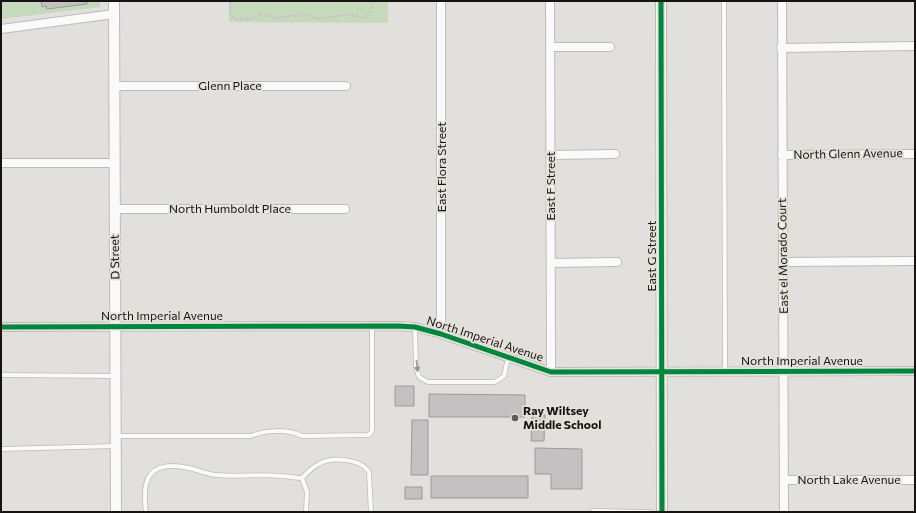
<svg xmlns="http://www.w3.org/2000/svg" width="916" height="513" font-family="Commissioner,sans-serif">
	<rect width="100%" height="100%" fill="#e2e0dd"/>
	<path fill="#c6d9bd" d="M1 1H100V7L1 19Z
		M229 1H388V23L229 22Z"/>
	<path fill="#c3c1c1" stroke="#9b9a99" d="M41 1H87V4L47 9 46 6 42 7Z
		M395 386H414V406H395Z
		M429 394 525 395V417H429Z
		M532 415H545L544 441H531Z
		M412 420H428V475H411Z
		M535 448 582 449V489H551V474H535Z
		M431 476H528V498H431Z
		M405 487H422V499H405Z"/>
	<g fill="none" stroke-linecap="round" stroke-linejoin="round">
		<defs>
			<path id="service" d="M724 1 725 372
				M415 327 416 367 419 377 428 382H495L504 376 508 358
				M1 375 115 376
				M116 436H251C265 430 288 429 302 436L368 435 371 433 372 430V326
				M1 449 115 446
				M302 478 307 492 306 512
				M593 511 650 512
				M146 512C141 477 150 460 189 468 198 470 207 474 216 475 237 477 259 474 281 476 288 476 294 478 302 478 307 473 312 467 319 464 332 456 361 459 369 472L371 512"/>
			<path id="minor" d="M550 1 551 372
				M782 1 784 512
				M1 29 114 14
				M550 47H610
				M781 48 915 46
				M114 86H346
				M551 155 615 154
				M782 155 915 154
				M1 163H114
				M114 209H345
				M783 262 915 261
				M551 263 617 262
				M1 327 398 326 415 327 441 334 551 372 915 371
				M441 334V1
				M784 480H915"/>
			<path id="tertiary" d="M114 1 116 512
				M661 1 662 512"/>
		</defs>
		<use href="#service" stroke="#bdbbb9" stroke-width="5.5"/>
		<use href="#minor" stroke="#bdbbb9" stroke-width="10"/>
		<use href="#tertiary" stroke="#bdbbb9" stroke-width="12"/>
		<path stroke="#c2c1c0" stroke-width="1.5" stroke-dasharray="3 2" stroke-linecap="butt" d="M230 1V13L234 19H251L263 14 276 18 305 14 317 19 349 14 364 18 370 13 374 1"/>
		<use href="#service" stroke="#fbfafa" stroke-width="4"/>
		<use href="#minor" stroke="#fbfafa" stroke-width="8"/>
		<use href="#tertiary" stroke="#fbfafa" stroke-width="10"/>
		<defs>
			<path id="cycleway" d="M661 1 662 512
				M1 327 398 326 415 327 441 334 551 372 915 371"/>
		</defs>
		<use href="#cycleway" stroke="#e5e0da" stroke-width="8"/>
		<use href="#cycleway" stroke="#00873e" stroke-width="5"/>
	</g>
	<defs><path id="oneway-solid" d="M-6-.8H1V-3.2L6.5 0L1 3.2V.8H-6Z"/></defs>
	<use fill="#949292" href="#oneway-solid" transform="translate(417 366) rotate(84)"/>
	<circle fill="#5d5b59" stroke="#e5e0da" stroke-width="1.5" cx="515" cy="418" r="4"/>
	<g text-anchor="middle" stroke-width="3.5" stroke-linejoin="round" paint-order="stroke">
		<g font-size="12" fill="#161412" stroke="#e5e0da">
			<text x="230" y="90">Glenn Place</text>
			<text transform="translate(848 154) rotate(-1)" y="4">North Glenn Avenue</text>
			<text transform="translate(442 167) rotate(-90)" y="4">East Flora Street</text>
			<text transform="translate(551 186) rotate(-90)" y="4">East F Street</text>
			<text x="230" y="213">North Humboldt Place</text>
			<text transform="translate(652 256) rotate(-90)" y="4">East G Street</text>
			<text transform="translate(783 256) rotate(-91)" y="4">East el Morado Court</text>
			<text transform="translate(115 257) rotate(-91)" y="4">D Street</text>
			<text x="162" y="320">North Imperial Avenue</text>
			<text transform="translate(485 339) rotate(18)" y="4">North Imperial Avenue</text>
			<text x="802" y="365">North Imperial Avenue</text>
			<text x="849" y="484">North Lake Avenue</text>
		</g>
		<g font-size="12" font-weight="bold" fill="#161412" stroke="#e5e0da" text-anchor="start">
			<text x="523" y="415">Ray Wiltsey<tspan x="523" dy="14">Middle School</tspan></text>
		</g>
	</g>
	<rect width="916" height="513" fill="none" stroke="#161412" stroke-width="4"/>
</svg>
